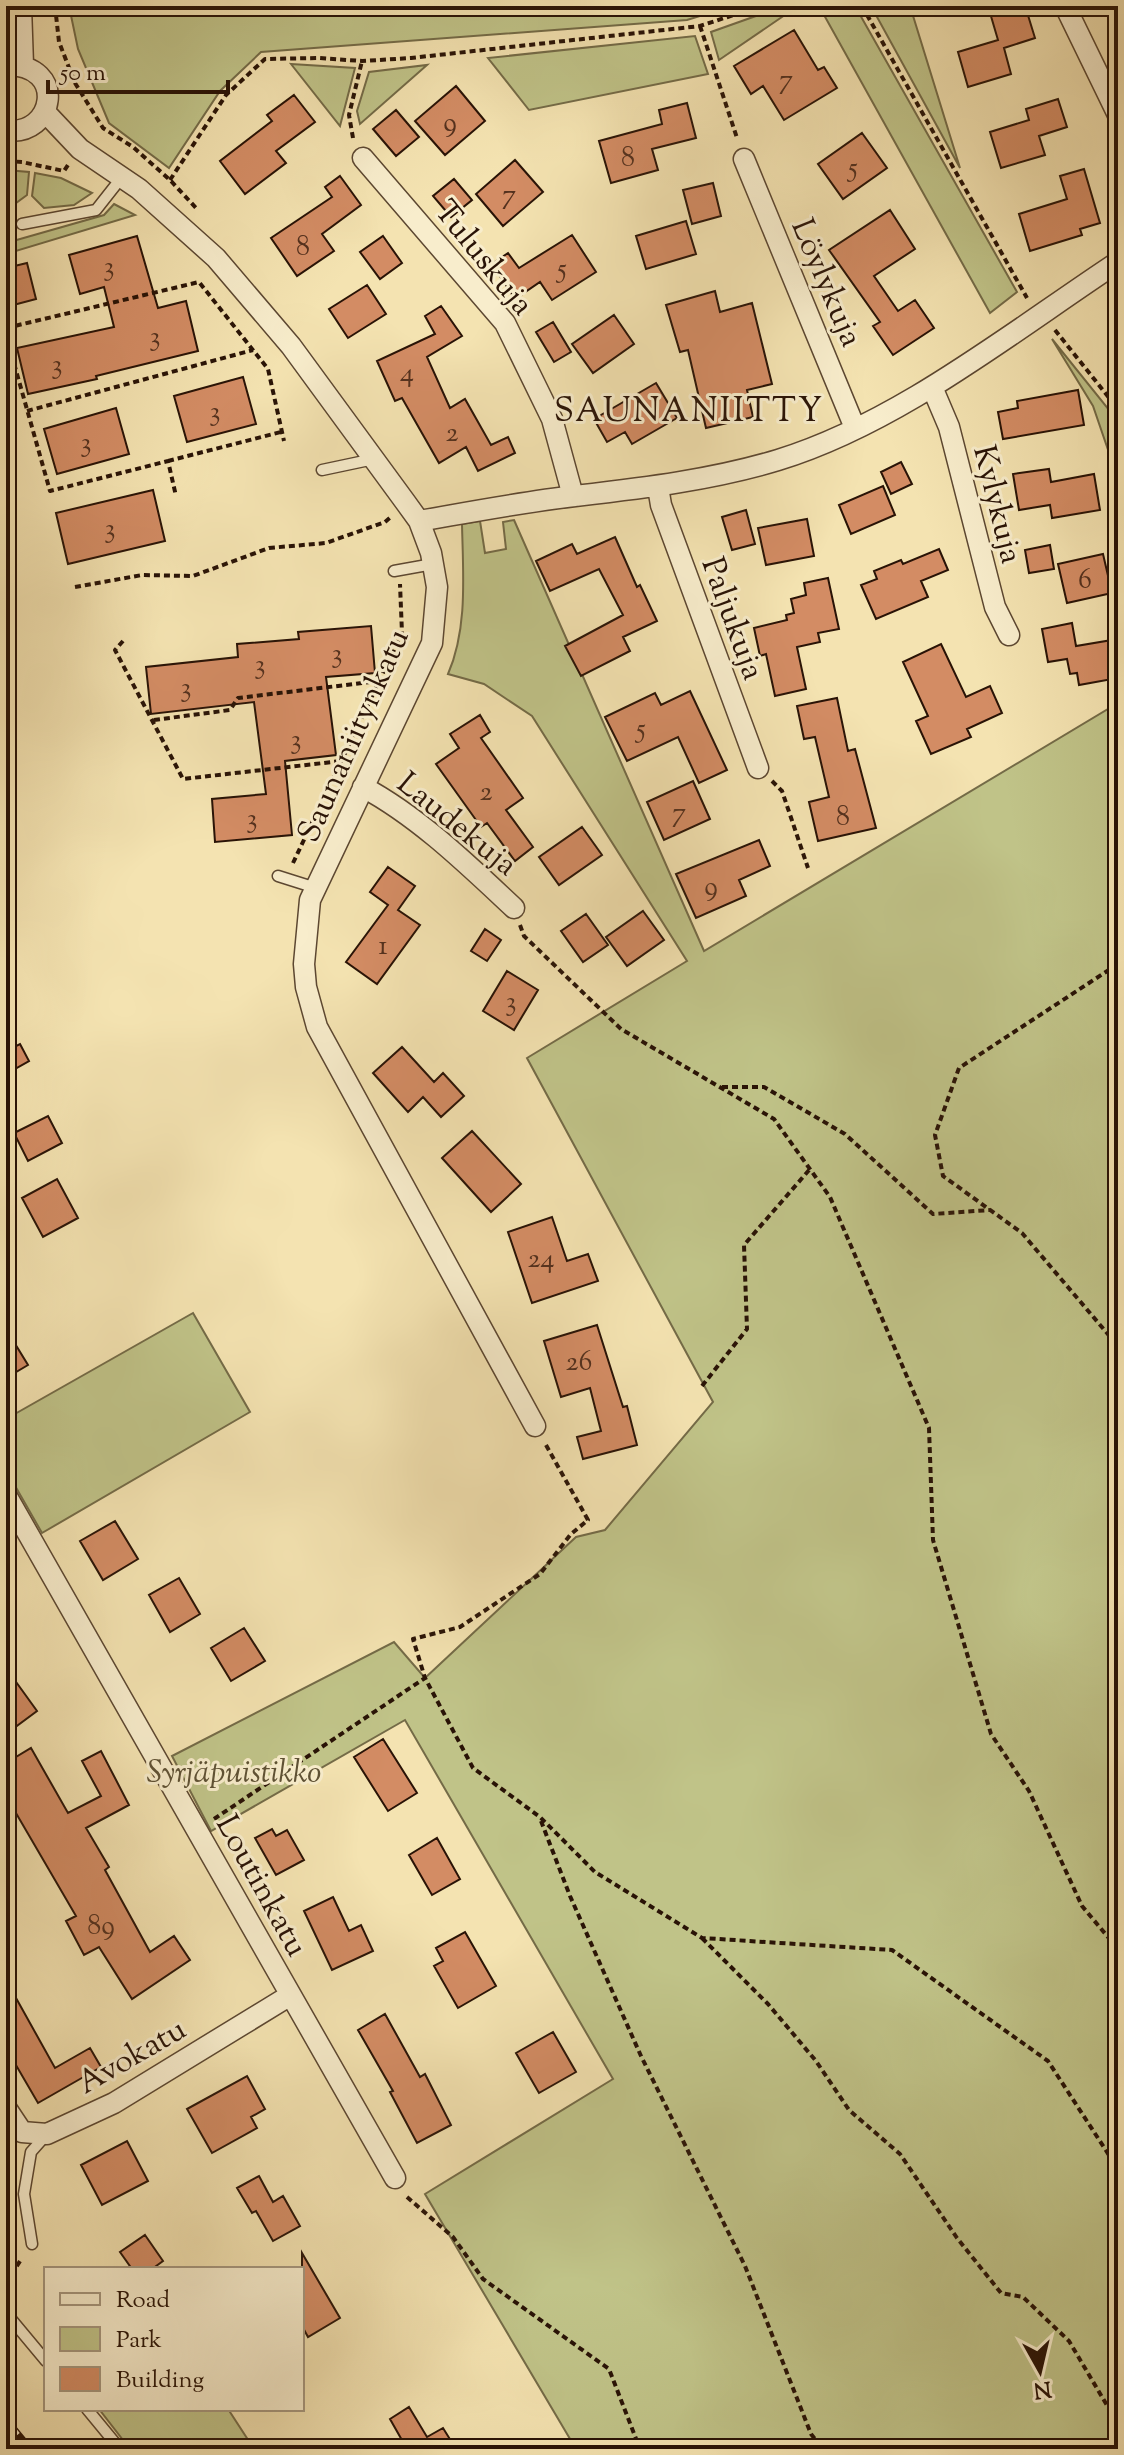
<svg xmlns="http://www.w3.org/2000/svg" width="1124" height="2455" font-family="'Sorts Mill Goudy',serif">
	<rect width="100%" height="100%" fill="#f4e3b1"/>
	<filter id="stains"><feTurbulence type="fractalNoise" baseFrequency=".0025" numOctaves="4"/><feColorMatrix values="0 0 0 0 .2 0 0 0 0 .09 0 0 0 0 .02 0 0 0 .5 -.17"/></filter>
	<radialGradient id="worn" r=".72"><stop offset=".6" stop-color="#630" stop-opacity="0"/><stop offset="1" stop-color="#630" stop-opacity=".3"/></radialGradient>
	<path fill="#c0c388" stroke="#746b47" stroke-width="2" d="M69 6H732L687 20 261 52 220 91 169 168 109 123 78 49Z
		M784 6H798L719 60 711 32Z
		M819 6H855L1017 292 990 313Z
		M871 6H910L960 168Z
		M695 36 708 74 529 110 488 58Z
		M291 64 355 68 340 126Z
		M427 65 360 124 357 111 369 72Z
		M6 170 29 172 27 195 16 203 6 205Z
		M35 173 61 178 92 193 74 205 44 208 32 196Z
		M114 204 135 215 6 254V243L104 215Z
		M1052 339 1118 421V479L1093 406Z
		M514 520 704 951 1118 703V2449H576L425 2194 613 2079 405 1720 211 1831 172 1756 394 1642 425 1678 576 1537 605 1530 713 1402 527 1058 687 961 532 716 484 684 448 674C468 628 463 574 462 524L480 521 485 553 506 549 503 522Z
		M193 1313 250 1412 42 1533 6 1470V1419Z
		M99 2409H228L254 2449H130Z"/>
	<path fill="#d38c64" stroke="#291306" stroke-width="2" d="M988 6H1017L1018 15 1027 12 1035 38 1004 48 1011 74 968 87 958 52 998 40Z
		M794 30 818 70 824 67 837 88 784 120 763 86 751 94 734 66Z
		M456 86 485 121 445 155 415 121Z
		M294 95 315 122 276 151 286 163 245 194 220 161 272 121 267 115Z
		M1058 99 1067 127 1039 136 1045 155 1001 168 990 132 1029 120 1026 109Z
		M687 103 696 138 652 149 658 170 611 183 599 141 662 124 659 110Z
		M396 110 419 137 396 156 373 129Z
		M862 133 887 168 843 199 818 164Z
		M515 160 543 192 503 226 476 194Z
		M1084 169 1100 223 1080 229 1082 235 1030 251 1019 214 1067 199 1060 176Z
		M340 176 361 205 322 234 334 251 297 276 271 238 332 197 325 187Z
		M454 179 472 200 451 217 433 196Z
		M713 183 721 216 692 224 683 190Z
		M890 210 915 249 874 276 898 311 915 300 934 328 893 355 873 326 880 322 829 250Z
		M686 221 696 254 646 269 636 236Z
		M572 235 596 272 552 300 540 282 515 299 492 264 508 253 519 268Z
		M137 236 158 308 186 301 198 351 96 376 97 379 28 394 17 348 114 327 104 287 80 294 69 255Z
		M383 236 402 263 380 279 360 252Z
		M27 263 36 299 6 307V268Z
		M367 285 386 314 348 338 329 309Z
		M715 291 720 312 752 303 772 384 747 390 753 417 706 428 688 350 680 352 666 305Z
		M441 306 462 336 427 357 450 408 465 399 491 445 508 437 515 453 478 471 466 447 439 463 402 398 395 401 377 361 435 334 425 316Z
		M614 315 634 344 593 373 572 344Z
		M553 322 571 352 554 362 536 332Z
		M243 377 256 424 187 442 174 396Z
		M656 383 677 418 632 444 625 432 607 442 594 419Z
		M1078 390 1084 425 1003 439 998 412 1018 408 1017 401Z
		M116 408 129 454 57 474 44 429Z
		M901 462 912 484 891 494 881 472Z
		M1049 469 1051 482 1094 474 1100 510 1052 518 1050 505 1019 510 1013 474Z
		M883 486 895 515 851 534 839 505Z
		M153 490 165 541 68 564 56 513Z
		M746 510 755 544 732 550 722 517Z
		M807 519 814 556 766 565 758 528Z
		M615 537 637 587 640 585 657 621 623 637 630 651 581 676 565 646 623 615 599 569 550 591 536 561 572 544 577 554Z
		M1050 545 1054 569 1029 573 1025 550Z
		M939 549 948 570 921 581 928 597 876 619 861 585 877 579 874 571 901 560 903 564Z
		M1103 554 1112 593 1067 603 1058 564Z
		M828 578 839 629 818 633 820 642 797 647 806 689 775 696 766 654 760 656 754 628 787 620 786 615 794 613 791 599 806 595 804 583Z
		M1072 623 1076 646 1118 639V678L1079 685 1077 673 1070 674 1067 659 1048 662 1042 629Z
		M371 626 375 673 326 677 336 755 285 761 292 835 215 842 212 799 266 794 254 702 151 714 146 667 238 657 237 644 299 639 298 632Z
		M941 644 966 697 990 686 1002 713 967 729 971 737 931 754 916 721 928 716 903 662Z
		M690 691 727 770 699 783 678 737 627 761 605 717 655 693 661 705Z
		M837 698 848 751 855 749 876 828 818 841 809 802 829 797 815 737 804 739 797 706Z
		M480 715 490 732 481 738 523 798 506 810 533 847 515 861 487 823 481 827 436 764 459 748 450 734Z
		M693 781 710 819 664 840 647 802Z
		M582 827 602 855 559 885 539 857Z
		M759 840 770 866 739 880 746 896 696 918 676 874Z
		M388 867 415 886 398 910 420 925 377 984 346 962 388 905 370 892Z
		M643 911 664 940 627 966 606 937Z
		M586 914 608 945 583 962 561 931Z
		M485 929 501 940 487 961 471 951Z
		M507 971 538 990 514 1030 483 1011Z
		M20 1044 29 1061 6 1074V1051Z
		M402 1047 434 1082 443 1073 464 1096 441 1117 423 1097 408 1112 373 1073Z
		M48 1116 62 1143 28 1161 14 1133Z
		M472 1131 521 1184 491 1212 442 1158Z
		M57 1179 78 1218 43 1237 22 1198Z
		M552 1217 567 1261 588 1254 598 1281 532 1303 508 1232Z
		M597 1325 623 1407 627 1406 637 1445 583 1459 577 1437 601 1431 590 1388 561 1397 544 1341Z
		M6 1329 28 1365 6 1378Z
		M115 1521 138 1559 103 1580 80 1541Z
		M179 1578 200 1614 170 1632 149 1595Z
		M244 1628 265 1661 231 1681 211 1648Z
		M6 1668 37 1711 6 1734Z
		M383 1739 417 1793 388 1811 354 1757Z
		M31 1748 68 1813 101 1796 82 1761 101 1751 129 1805 86 1828 109 1867 105 1870 150 1952 174 1936 190 1960 132 1999 99 1947 84 1955 66 1921 76 1916 6 1796V1763Z
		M272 1829 276 1836 287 1830 304 1860 276 1875 255 1838Z
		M437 1838 460 1879 432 1895 409 1855Z
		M333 1897 349 1931 361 1925 373 1951 332 1970 304 1911Z
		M465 1932 496 1986 458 2008 434 1966 443 1961 436 1948Z
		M6 1980 55 2068 90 2048 101 2067 38 2103 6 2048Z
		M385 2014 420 2077 425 2074 451 2125 417 2143 390 2092 393 2091 358 2030Z
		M553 2032 576 2072 539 2093 516 2053Z
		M247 2076 265 2109 251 2117 257 2128 212 2153 187 2109Z
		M127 2141 148 2181 102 2205 81 2165Z
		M259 2176 273 2202 283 2196 300 2226 273 2241 256 2211 252 2213 237 2188Z
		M145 2235 163 2261 152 2269H132L120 2252Z
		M302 2253 340 2318 308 2337 302 2326Z
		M409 2407 427 2437 443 2428 456 2449H407L390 2419Z"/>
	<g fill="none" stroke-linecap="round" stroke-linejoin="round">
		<defs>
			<path id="service" d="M22 224 96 210 122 177
				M322 470 374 459
				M394 571 433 564
				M278 876 316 888
				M32 2244 24 2194 31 2152 47 2134
				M6 2313 46 2361
				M87 2409 120 2449"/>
			<path id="minor" d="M21 6 23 65
				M1065 6 1118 115
				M6 65C69 64 54 138 6 130
				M45 112 80 149 139 189 216 258 291 346 406 503 419 521 431 553 437 587 432 643 310 900 304 964 306 987 317 1027 535 1426
				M363 158 505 323 552 419 573 496
				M744 159 855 428
				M932 387 949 427 995 607 1009 635
				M658 487 661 505 758 768
				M419 521C471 512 523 502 575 496 643 488 712 480 778 460 899 423 1013 331 1118 262
				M363 787C419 817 468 865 514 908
				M6 1495 395 2178
				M6 2108 22 2132 47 2134 114 2103 289 1996"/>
		</defs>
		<use href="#service" stroke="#5c4731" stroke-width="13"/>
		<use href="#minor" stroke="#5c4731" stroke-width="23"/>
		<path stroke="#291306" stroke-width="4" stroke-dasharray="6 4" stroke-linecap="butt" d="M55 6 59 42 75 83 103 128 133 147 170 180 197 209
			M862 6 1027 298
			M700 26 737 138
			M353 138 349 115 362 61
			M6 161 22 162 64 171 68 165
			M170 180 226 95 265 59 319 58 362 61 411 58 700 26 761 6
			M6 328 199 282 268 369 284 441
			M1055 330 1118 409
			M6 335 50 491 168 461 176 496
			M27 411 253 350
			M168 461 281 432
			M75 587 142 575 193 576 269 548 326 543 385 522 392 516
			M123 641 115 650 183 779 341 761
			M154 720 230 710 238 698 379 681
			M772 781 782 791 808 868
			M293 863 402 633 400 584
			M520 925 524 936 621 1029 774 1119 830 1197 929 1428 933 1540 991 1734 1029 1791 1082 1906 1118 1949
			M1118 964 959 1068 935 1135 943 1176 1022 1233 1118 1346
			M722 1087H764L845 1134 933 1214 990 1210
			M702 1386 747 1329 744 1245 810 1169
			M546 1445 588 1520 571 1534 540 1574 460 1627 413 1639 425 1678 473 1768 540 1817 595 1872 702 1938 892 1950 1048 2061 1118 2169
			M214 1819 425 1678
			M541 1821 570 1896 641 2056 745 2266 811 2434 823 2449
			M702 1938 768 2004 816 2061 849 2110 900 2154 957 2238 1001 2293 1023 2297 1069 2341 1118 2424
			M407 2197 453 2237 483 2279 609 2369 640 2449
			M6 2283 22 2258"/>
		<use href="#service" stroke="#f8edcc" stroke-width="10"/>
		<use href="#minor" stroke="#f8edcc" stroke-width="20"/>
		<defs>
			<path id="rail" d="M6 2421 29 2449
				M6 2448 7 2449"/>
		</defs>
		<use href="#rail" stroke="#291306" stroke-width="9"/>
		<use href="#rail" stroke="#f8edcc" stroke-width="6" stroke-dasharray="18" stroke-linecap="butt"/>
	</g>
	<g text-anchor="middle" stroke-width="6" stroke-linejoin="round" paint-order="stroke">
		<g font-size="28" fill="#54311e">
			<text x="786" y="88">7</text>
			<text x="450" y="131">9</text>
			<text x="628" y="166">8</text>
			<text x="853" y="176">5</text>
			<text x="509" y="203">7</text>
			<text x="303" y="255">8</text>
			<text x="109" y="275">3</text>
			<text x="562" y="277">5</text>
			<text x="155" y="345">3</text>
			<text x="57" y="373">3</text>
			<text x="407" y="381">4</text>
			<text x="215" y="420">3</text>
			<text x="452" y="441">2</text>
			<text x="86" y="451">3</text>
			<text x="110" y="537">3</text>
			<text x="1085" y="588">6</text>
			<text x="337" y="662">3</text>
			<text x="260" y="673">3</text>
			<text x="186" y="696">3</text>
			<text x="641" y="737">5</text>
			<text x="296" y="748">3</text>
			<text x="486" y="800">2</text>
			<text x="679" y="821">7</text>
			<text x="843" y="825">8</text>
			<text x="252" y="827">3</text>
			<text x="711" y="895">9</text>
			<text x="383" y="954">1</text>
			<text x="511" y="1010">3</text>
			<text x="541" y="1267">24</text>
			<text x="579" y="1370">26</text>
			<text x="101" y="1934">89</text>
		</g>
		<g font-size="32" fill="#291306" stroke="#f8edcc">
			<text transform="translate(485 257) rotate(51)" y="11">Tuluskuja</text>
			<text transform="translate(828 282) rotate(67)" y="11">Löylykuja</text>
			<text transform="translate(999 504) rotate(76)" y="11">Kylykuja</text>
			<text transform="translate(734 618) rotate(70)" y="11">Paljukuja</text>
			<text transform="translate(352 735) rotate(-66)" y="11">Saunaniitynkatu</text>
			<text transform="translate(458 823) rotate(39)" y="11">Laudekuja</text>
			<text transform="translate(263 1885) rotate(61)" y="11">Loutinkatu</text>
			<text transform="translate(131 2055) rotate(-30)" y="11">Avokatu</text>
		</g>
		<g font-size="32" font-style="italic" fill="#5e5134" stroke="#f8edcc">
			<text x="234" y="1782">Syrjäpuistikko</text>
		</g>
		<g font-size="34" letter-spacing="2" fill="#291306" stroke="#f8edcc">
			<text x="689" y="421">SAUNANIITTY</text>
		</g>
	</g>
	<rect width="1124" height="2455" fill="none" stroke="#f4e3b1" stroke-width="32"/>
	<rect x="8" y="8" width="1108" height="2439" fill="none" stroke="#291306" stroke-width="4"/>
	<rect x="16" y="16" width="1092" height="2423" fill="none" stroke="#291306" stroke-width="2"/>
	<rect x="44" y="2267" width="260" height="144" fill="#f8edcc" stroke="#a5967d" stroke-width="2"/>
	<rect x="60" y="2293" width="40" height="12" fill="#f8edcc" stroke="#a5967d" stroke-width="2"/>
	<text x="116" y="2307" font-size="24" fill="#291306">Road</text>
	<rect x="60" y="2327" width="40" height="24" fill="#c0c388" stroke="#a5967d" stroke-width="2"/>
	<text x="116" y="2347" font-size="24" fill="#291306">Park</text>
	<rect x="60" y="2367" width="40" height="24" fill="#d38c64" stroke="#a5967d" stroke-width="2"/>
	<text x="116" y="2387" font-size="24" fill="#291306">Building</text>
	<g transform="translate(1040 2371) rotate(172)" stroke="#f8edcc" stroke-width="6" paint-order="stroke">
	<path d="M0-6L14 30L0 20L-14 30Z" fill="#291306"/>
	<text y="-12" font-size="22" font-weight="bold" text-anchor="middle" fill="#291306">N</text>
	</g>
	<path d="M48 80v12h180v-12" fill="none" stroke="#291306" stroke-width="4"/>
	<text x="60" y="80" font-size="24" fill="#291306" stroke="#f8edcc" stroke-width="6" paint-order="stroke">50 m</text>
	<rect width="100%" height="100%" filter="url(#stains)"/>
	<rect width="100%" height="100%" fill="url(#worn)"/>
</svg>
